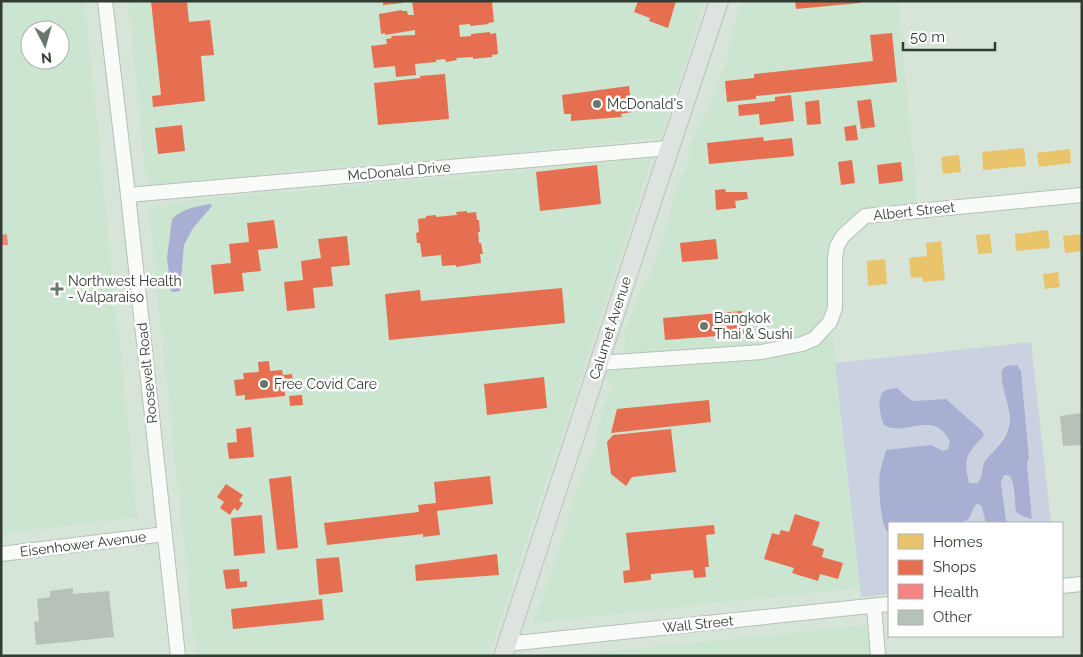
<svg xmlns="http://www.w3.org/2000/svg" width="1083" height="657" font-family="Raleway,sans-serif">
	<rect width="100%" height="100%" fill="#d6e5d8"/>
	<path fill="#cce5d0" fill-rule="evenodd" d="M1 1H84L137 517 1 534ZM30 30H60V60H30Z
		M128 1H703L689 50 661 135 659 138 461 158 324 168 151 186 147 185V183Z
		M742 1H898L917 202 881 206 868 209 841 228 834 238 830 252 829 303 827 311 817 326 799 338 767 345 635 354 624 352 625 332 644 281H649L669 218 678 180 683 175 690 154 689 148 701 119 706 114 729 56 730 38Z
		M652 157 578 386 488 656H196L149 210 162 207 170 202 271 192 291 193 329 187 471 176Z
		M832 331 859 588 534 623 567 525 569 515 580 480 596 448 603 406 612 386 605 379 606 372 612 369 788 354 805 350 815 345Z
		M866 625 871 656H561L671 645Z"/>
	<path fill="#cad2e1" d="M1031 342 1051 523H1009L1006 520 1001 482 1003 475 1010 476 1013 483V498L1022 516 1032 518 1027 464 1029 458 1021 371 1002 370C1001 379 1003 385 1006 393 1009 404 1010 419 1008 430L982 469 980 480 978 483H969C963 455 967 457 984 435L946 399 912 401 899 389 890 429C912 426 939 417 950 442L948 449 943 451 936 448 885 450 886 532 889 534V594L861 597 835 363Z
		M977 504 981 505 986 523H948C956 522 967 523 971 515 973 510 973 507 977 504Z"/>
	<path fill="#a9aed3" d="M211 204 212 206 193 228 184 245 180 291 174 292 171 291 167 258 172 219C181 209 198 206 211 204Z
		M1017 365 1021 371 1029 458 1027 464 1032 519 1022 516 1016 512 1013 483 1010 476 1004 475 1001 482 1006 520 1009 523H986L981 505 977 504C972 508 972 516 967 520 956 527 904 523 889 523V534C880 527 878 485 880 473 881 466 884 458 886 450L931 445 943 451 948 449 950 442C934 408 905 438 884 425 880 414 877 404 882 393L886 390 897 388 912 401 946 399 982 431 984 435C967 456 963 455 969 483H978C983 477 981 468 985 461 992 452 1005 441 1008 430 1015 410 999 389 1002 370L1006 366Z"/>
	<path fill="#e9c46a" d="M1024 148 1026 166 983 170 982 152Z
		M1070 149 1071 163 1039 167 1037 153Z
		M959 155 961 172 943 174 941 157Z
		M1048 230 1050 248 1016 251 1015 234Z
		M990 234 992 253 978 254 976 235Z
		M1082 234V251L1065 253 1063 236Z
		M941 241 945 280 923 282 922 277 911 278 909 258 927 256 926 243Z
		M885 259 887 284 868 286 867 261Z
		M1058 272 1060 287 1045 289 1043 274Z"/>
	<path fill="#e76f51" d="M151 1H187L189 22 210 20 214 55 201 56 205 101 153 107 152 96 161 95Z
		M383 1H403V3L383 5Z
		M412 1 492 2 494 22 488 23 489 24 470 26V24L459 25 460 37 471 36V34L490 32V34L496 33 498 54 492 55V57L473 59V57L456 58 457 60 446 62 445 59 436 60V62L415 64 416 75 396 77 395 66 374 68 371 46 387 44 386 39 392 38 391 36 415 35V30L385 35V33L381 34 379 14 402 10V11H407L408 15H414Z
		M638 1H676L668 28 649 21 650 18 634 12Z
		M795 1H860V3L796 9Z
		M892 33 897 82 756 96V99L727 102 725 81 754 78V74L873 61 870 35Z
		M445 74 449 119 378 125 374 83 420 78V76Z
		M629 86 632 112 621 114 622 117 571 121V114H564L562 95Z
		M791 95 794 121 760 125 759 114 739 116 738 105 775 101V97Z
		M871 99 875 127 861 129 857 101Z
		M819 100 821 124 807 125 805 102Z
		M182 125 185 151 158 154 155 128Z
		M856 125 858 140 846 141 844 127Z
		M763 137 764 141 792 138 794 156 709 164 707 143Z
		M852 160 855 183 841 185 838 162Z
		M901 162 903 181 879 184 877 165Z
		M597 165 601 204 540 211 536 172Z
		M725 189 726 192H747L748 199 735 201 736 208 716 210 715 190Z
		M467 211V213L476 212 477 220H479L480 232H478L479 243H481L483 254H480L481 263 456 267V265L442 266 441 255 422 257 420 243H417L416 233 419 232 418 219 426 218V216L436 215V217L457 215 456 212Z
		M274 220 278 248 258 250 261 271 242 273 244 291 214 294 211 265 231 263 229 244 249 242 247 223Z
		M347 236 350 265 331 267 333 286 313 288 315 308 287 311 284 282 303 280 301 261 321 258 318 239Z
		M716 239 718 259 682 262 680 243Z
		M562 288 565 323 389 340 385 294 420 290 421 301Z
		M742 311 744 334 665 340 663 318Z
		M269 361 270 371 282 370 283 375 292 374 294 389 285 390V396L245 400V395L236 396 234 380 244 379 243 373 259 372 258 362Z
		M544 377 547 408 487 415 484 384Z
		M302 395 303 405 290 406 289 396Z
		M709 400 711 422 611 433 617 409Z
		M251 427 254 457 229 459 227 443 237 442 236 429Z
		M671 429 676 472 632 477 626 486 611 474 607 442 613 435Z
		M291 476 298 548 277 550 269 479Z
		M490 476 493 504 437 511 440 535 423 537V534L327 545 324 523 419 512 418 505 436 503 434 482Z
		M226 484 243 495 239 501 243 503 238 511 234 508 230 515 220 508 224 502 217 497Z
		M795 514 820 522 812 545 824 549 822 557 843 563 838 579 820 574 818 581 792 573 794 568 764 559 772 533 779 535 781 530 789 532Z
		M262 515 265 553 234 556 231 518Z
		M714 525 715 534 706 535 709 567H705L706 577 694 578 693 570 651 574V580L624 583 623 571 630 570 626 533Z
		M497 554 499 575 416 581 415 565Z
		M339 557 343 592 319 595 316 559Z
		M239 569 240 582 247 581V587L226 589 223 570Z
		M322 599 324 620 233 629 231 609Z"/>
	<path fill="#f28482" d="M7 234 8 245H1V235Z"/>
	<path fill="#b6c2b8" d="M1082 413V445L1063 446 1060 416Z
		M73 588V594L109 591 114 637 36 645 34 622 39 621 37 599 50 597V591Z"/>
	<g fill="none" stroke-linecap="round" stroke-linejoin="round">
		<defs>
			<path id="minor" d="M105 1 128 195 178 656
				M128 195 669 148
				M599 363 762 352 802 344 814 339 830 322 835 308V258L837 246 843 236 865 216 1082 195
				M1 554 165 534
				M1062 586 1082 584
				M874 606 878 656
				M507 644 889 604"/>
			<path id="major" d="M503 656 656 189 719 1"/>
		</defs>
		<use href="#minor" stroke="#b6c1b8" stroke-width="16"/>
		<use href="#major" stroke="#bcc3bd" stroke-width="20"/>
		<use href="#minor" stroke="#f9fbf9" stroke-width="14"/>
		<use href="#major" stroke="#dde3de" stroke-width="18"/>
	</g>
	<g fill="#6b776d" stroke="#fff" stroke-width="2">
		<circle cx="597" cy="104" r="5"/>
		<path d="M54.5 281.5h5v5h5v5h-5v5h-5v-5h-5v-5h5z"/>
		<circle cx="704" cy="326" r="5"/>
		<circle cx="264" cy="384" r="5"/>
	</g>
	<g text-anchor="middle" stroke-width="5" stroke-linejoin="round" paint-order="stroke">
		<g font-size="14" fill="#313c33" stroke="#fff" text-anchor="start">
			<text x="607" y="109">McDonald's</text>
			<text x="68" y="286">Northwest Health<tspan x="68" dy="16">- Valparaiso</tspan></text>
			<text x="714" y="323">Bangkok<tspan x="714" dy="16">Thai &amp; Sushi</tspan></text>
			<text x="274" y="389">Free Covid Care</text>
		</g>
		<g font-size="14" fill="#313c33" stroke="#fff">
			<text transform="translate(399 171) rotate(-5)" y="5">McDonald Drive</text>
			<text transform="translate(914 211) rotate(-6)" y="5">Albert Street</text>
			<text transform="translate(610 328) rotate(-72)" y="5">Calumet Avenue</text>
			<text transform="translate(147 373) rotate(-96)" y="5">Roosevelt Road</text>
			<text transform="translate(83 544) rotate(-7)" y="5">Eisenhower Avenue</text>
			<text transform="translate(698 624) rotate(-6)" y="5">Wall Street</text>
		</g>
	</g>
	<rect width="1083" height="657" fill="none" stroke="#313c33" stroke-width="5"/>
	<rect x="888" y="522" width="175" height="115" fill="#ffffff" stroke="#adb1ad"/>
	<rect x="898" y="534" width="25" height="15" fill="#e9c46a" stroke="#adb1ad"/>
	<text x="933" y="547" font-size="15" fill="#313c33">Homes</text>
	<rect x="898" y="560" width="25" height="15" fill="#e76f51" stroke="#adb1ad"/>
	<text x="933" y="572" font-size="15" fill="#313c33">Shops</text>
	<rect x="898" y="584" width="25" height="15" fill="#f28482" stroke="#adb1ad"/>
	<text x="933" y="597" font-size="15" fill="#313c33">Health</text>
	<rect x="898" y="610" width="25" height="15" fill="#b6c2b8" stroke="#adb1ad"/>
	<text x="933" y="622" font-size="15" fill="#313c33">Other</text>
	<g transform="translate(45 45) rotate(174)"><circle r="24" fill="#ffffff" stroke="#adb1ad"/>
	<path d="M0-4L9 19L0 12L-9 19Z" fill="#6b776d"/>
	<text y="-8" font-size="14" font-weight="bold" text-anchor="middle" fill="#313c33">N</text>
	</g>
	<path d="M903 42v8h92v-8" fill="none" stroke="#313c33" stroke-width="2.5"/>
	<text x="910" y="42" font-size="15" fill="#313c33" stroke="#ffffff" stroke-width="4" paint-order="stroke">50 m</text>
</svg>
